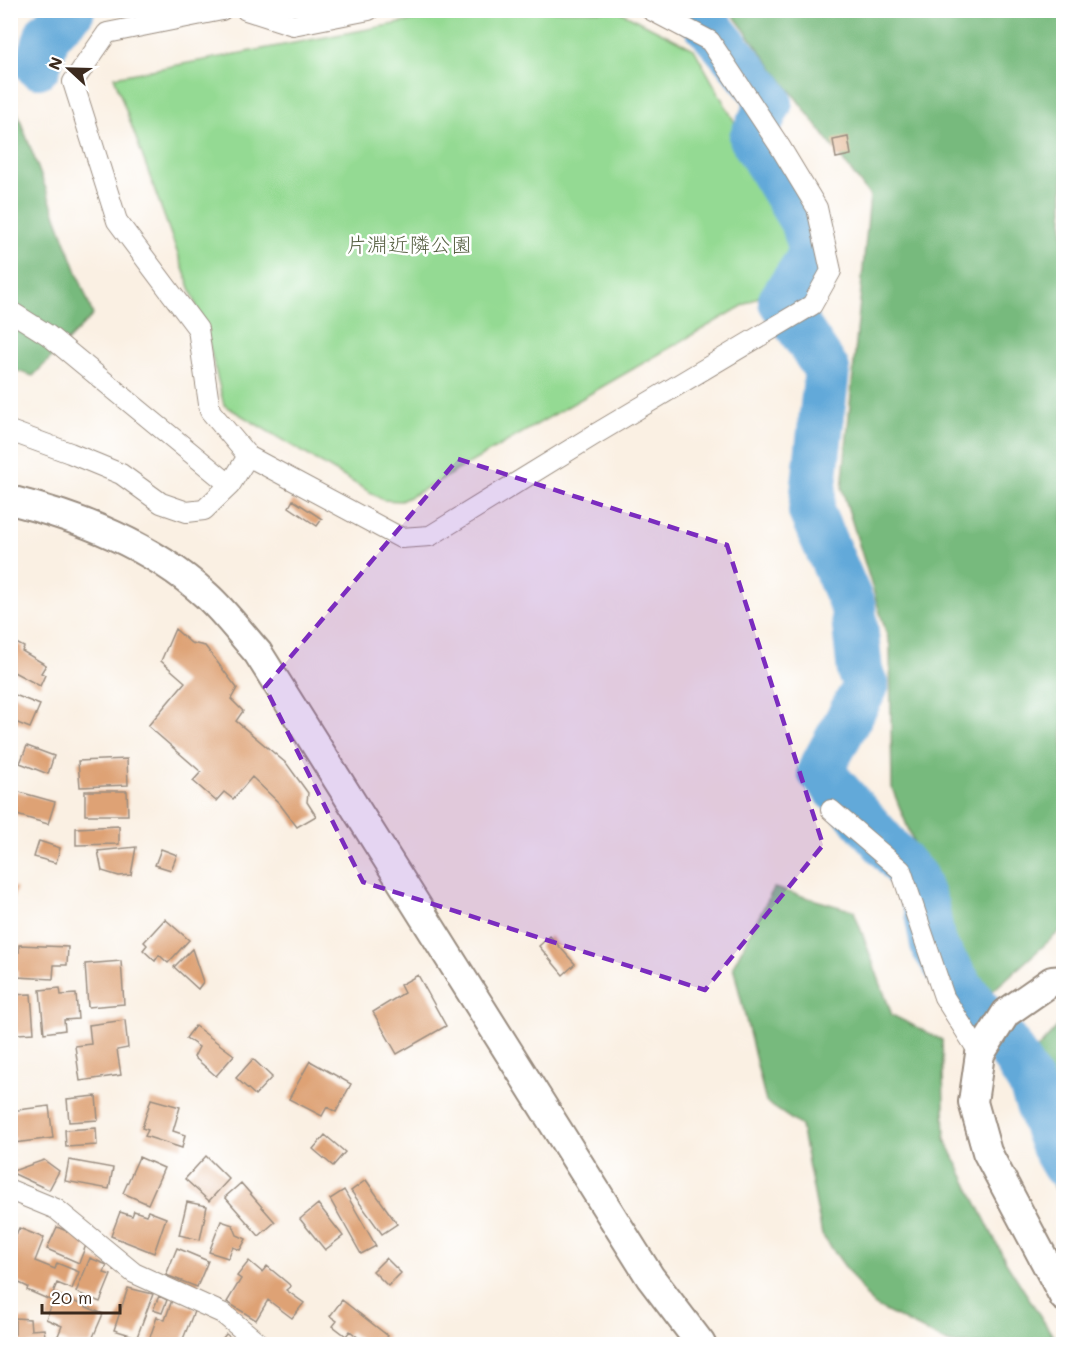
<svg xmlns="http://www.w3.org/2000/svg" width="1074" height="1355" font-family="Mali,'Klee One',sans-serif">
	<rect width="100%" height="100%" fill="#fff"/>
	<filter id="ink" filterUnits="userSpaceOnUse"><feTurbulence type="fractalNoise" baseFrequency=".0167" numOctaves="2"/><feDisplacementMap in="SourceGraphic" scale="12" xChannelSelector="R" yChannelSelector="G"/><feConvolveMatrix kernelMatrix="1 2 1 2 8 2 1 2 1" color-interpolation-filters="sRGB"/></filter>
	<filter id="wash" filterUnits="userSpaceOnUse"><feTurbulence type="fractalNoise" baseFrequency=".008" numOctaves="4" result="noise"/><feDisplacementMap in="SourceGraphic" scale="24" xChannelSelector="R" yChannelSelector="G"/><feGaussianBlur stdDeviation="1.35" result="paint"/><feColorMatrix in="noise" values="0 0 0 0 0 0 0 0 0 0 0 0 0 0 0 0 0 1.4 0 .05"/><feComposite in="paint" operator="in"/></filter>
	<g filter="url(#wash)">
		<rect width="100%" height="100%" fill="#faf0e3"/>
		<path fill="#94da93" stroke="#688258" stroke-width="1.5" d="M464 11H619L694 49 792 225V262L772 289 423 490 401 501 383 500 224 405 206 332 114 77Z"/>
		<path fill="#77ba7d" stroke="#59724e" stroke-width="1.5" d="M730 11H1063V932L1060 931 978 1004 892 788 890 645 842 489 870 196Z
			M10 93 93 315 33 376 11 369Z
			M774 888 854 911 892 1015 942 1040 945 1139 1006 1262 1058 1344H950L873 1305 822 1235 801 1126 766 1102 733 966Z
			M1063 1025H1064L1063 1202 1030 1144 1016 1100 1030 1057 1058 1026Z"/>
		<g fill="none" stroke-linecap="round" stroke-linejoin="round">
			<path stroke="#62a9d9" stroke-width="46" d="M690 10 700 16 761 89 770 102 752 138 805 226 811 256 781 301 827 370 811 511 853 607 860 672 866 686 820 771 915 878 926 907 933 945 962 989 1007 1045 1030 1082 1053 1146 1064 1165
				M38 66 48 33 72 10"/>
		</g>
		<g id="blocks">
			<path fill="#dea274" d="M848 137 851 155 836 158 833 140Z
				M293 500 322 519 317 526 289 507Z
				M175 629 191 643 205 646 237 688 231 699 243 711 236 721 287 764 308 793 307 802 316 816 297 827 279 803 252 777 233 799 224 792 216 801 193 781 201 772 148 726 185 682 161 661Z
				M12 641 24 647 22 651 46 665 41 673 45 675 40 686 10 670Z
				M10 693 40 705 30 728 10 720Z
				M27 746 54 756 48 774 20 763Z
				M127 759 128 785 80 787 78 761Z
				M16 791 55 802 48 824 10 813Z
				M85 791H127L128 815H85Z
				M119 826V844L76 845V828Z
				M39 841 60 848 56 863 34 857Z
				M136 847 131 875 119 876 102 871 98 851Z
				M161 849 177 855 171 870 155 865Z
				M10 886 17 888 11 905H10Z
				M165 919 189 940 168 963 159 955 155 961 143 950 147 945 144 942Z
				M550 936 575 964 563 975 539 946Z
				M19 945 68 947 67 965H54L53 979 17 977 18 970H10V964L13 951 19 952Z
				M192 949 203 982 198 989 174 967Z
				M121 961 124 1004 88 1007 85 964Z
				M418 975 446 1026 397 1054 373 1012 404 993 400 985Z
				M60 988 61 995 76 994 78 1019 64 1020 65 1030 44 1033 40 990Z
				M31 994 34 1033 17 1034V1030H10V995Z
				M125 1020 128 1048 117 1050 121 1075 80 1081 75 1046 91 1044 89 1025Z
				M195 1026 234 1055 216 1076 194 1057 199 1047 186 1038Z
				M253 1059 272 1077 255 1095 236 1078Z
				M310 1061 351 1084 336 1112 327 1107 322 1116 289 1099Z
				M96 1096 98 1120 69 1122 67 1099Z
				M151 1099 180 1107 173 1131 185 1135 182 1148 145 1136 148 1130 142 1128Z
				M49 1106 53 1138 14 1143V1137H10V1111Z
				M96 1128 97 1145 66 1147 65 1130Z
				M325 1135 345 1152 333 1166 313 1149Z
				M206 1156 229 1179 209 1201 185 1179Z
				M139 1157 164 1168 148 1204 123 1193Z
				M44 1160 59 1171 49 1190 10 1172Z
				M69 1160 113 1168 109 1189 65 1181Z
				M366 1180 397 1224 382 1234 351 1191Z
				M241 1183 275 1222 259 1236 225 1197Z
				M344 1190 376 1246 361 1254 330 1199Z
				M187 1202 207 1206 200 1240 179 1235Z
				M318 1204 343 1236 325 1250 300 1219Z
				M134 1211 146 1215 148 1211 166 1218 154 1253 111 1236 120 1212 132 1216Z
				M221 1221 233 1225 237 1235 246 1239 240 1250 233 1247 228 1258 209 1252Z
				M57 1227 88 1240 79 1263 47 1249Z
				M19 1228 44 1238 35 1261 55 1269 57 1263 79 1272 72 1289 57 1283 50 1300 27 1290 28 1287 17 1282 18 1278 10 1275V1249Z
				M177 1248 208 1261 197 1287 166 1275Z
				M90 1258 107 1265 104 1273 111 1275 100 1302 76 1292Z
				M386 1258 401 1273 388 1286 373 1271Z
				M249 1261 262 1272 267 1266 291 1286 286 1290 304 1303 292 1318 268 1300 256 1320 227 1302 241 1279 237 1276Z
				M128 1288 153 1294 137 1337 114 1330Z
				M56 1294 103 1314 90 1344H66L67 1343 57 1338 62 1326 46 1319Z
				M159 1296 167 1300 162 1313 153 1310Z
				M172 1300 195 1309 181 1344H161L149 1340 157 1317 165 1320Z
				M342 1300 388 1336 382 1344H358L361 1340 350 1331 346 1336 333 1326 337 1321 330 1316Z
				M15 1318 30 1319 31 1330 44 1329 46 1344H10V1334H15Z
				M226 1334 239 1344H218Z"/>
		</g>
	</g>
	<g filter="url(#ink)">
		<use href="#blocks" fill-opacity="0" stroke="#9a8d80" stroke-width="1.5"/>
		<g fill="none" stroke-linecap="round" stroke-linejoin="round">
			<defs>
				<path id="street" d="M222 10 107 33 73 82 117 221 198 329 210 411 248 456 401 538 430 536 594 435 812 305 831 271 817 208 779 145 710 41 651 10
					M246 10 293 25 369 10
					M10 311 48 335 230 485 248 456
					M10 431 70 453 121 474 161 503 187 512 204 510 230 485
					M831 810 901 870 944 997 980 1054
					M10 1190 56 1209 134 1273 222 1313 260 1344"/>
				<path id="secondary" d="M10 500C81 518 151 545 206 595 225 612 241 634 258 653L650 1277 701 1344
					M1064 980 1052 981 1006 1013 980 1054 973 1102 987 1152 1064 1297"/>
			</defs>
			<use href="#street" stroke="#9a8d80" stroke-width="22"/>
			<use href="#secondary" stroke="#9a8d80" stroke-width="32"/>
			<use href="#street" stroke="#fff" stroke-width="20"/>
			<use href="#secondary" stroke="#fff" stroke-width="28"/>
		</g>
	</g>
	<path fill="#7b2cbf" fill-opacity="0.2" stroke="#7b2cbf" stroke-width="4.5" stroke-dasharray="12 8" stroke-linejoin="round" d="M458 459 727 545 823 845 705 990 363 882 265 687Z"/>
	<g text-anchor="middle" stroke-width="5" stroke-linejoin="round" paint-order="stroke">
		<g font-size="21" fill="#565f41" stroke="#fff">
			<text x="409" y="252">片淵近隣公園</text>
		</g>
	</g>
	<rect width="1074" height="1355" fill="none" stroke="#fff" stroke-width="36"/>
	<g transform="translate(69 69) rotate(292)" stroke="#ffffff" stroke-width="4.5" paint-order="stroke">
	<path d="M0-4.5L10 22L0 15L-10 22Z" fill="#3b2a1e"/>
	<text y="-9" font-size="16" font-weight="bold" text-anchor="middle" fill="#3b2a1e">N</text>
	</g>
	<path d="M42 1304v9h78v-9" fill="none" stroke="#3b2a1e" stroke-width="3"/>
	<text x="51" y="1304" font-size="18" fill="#3b2a1e" stroke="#ffffff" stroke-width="4.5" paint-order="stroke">20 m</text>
</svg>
